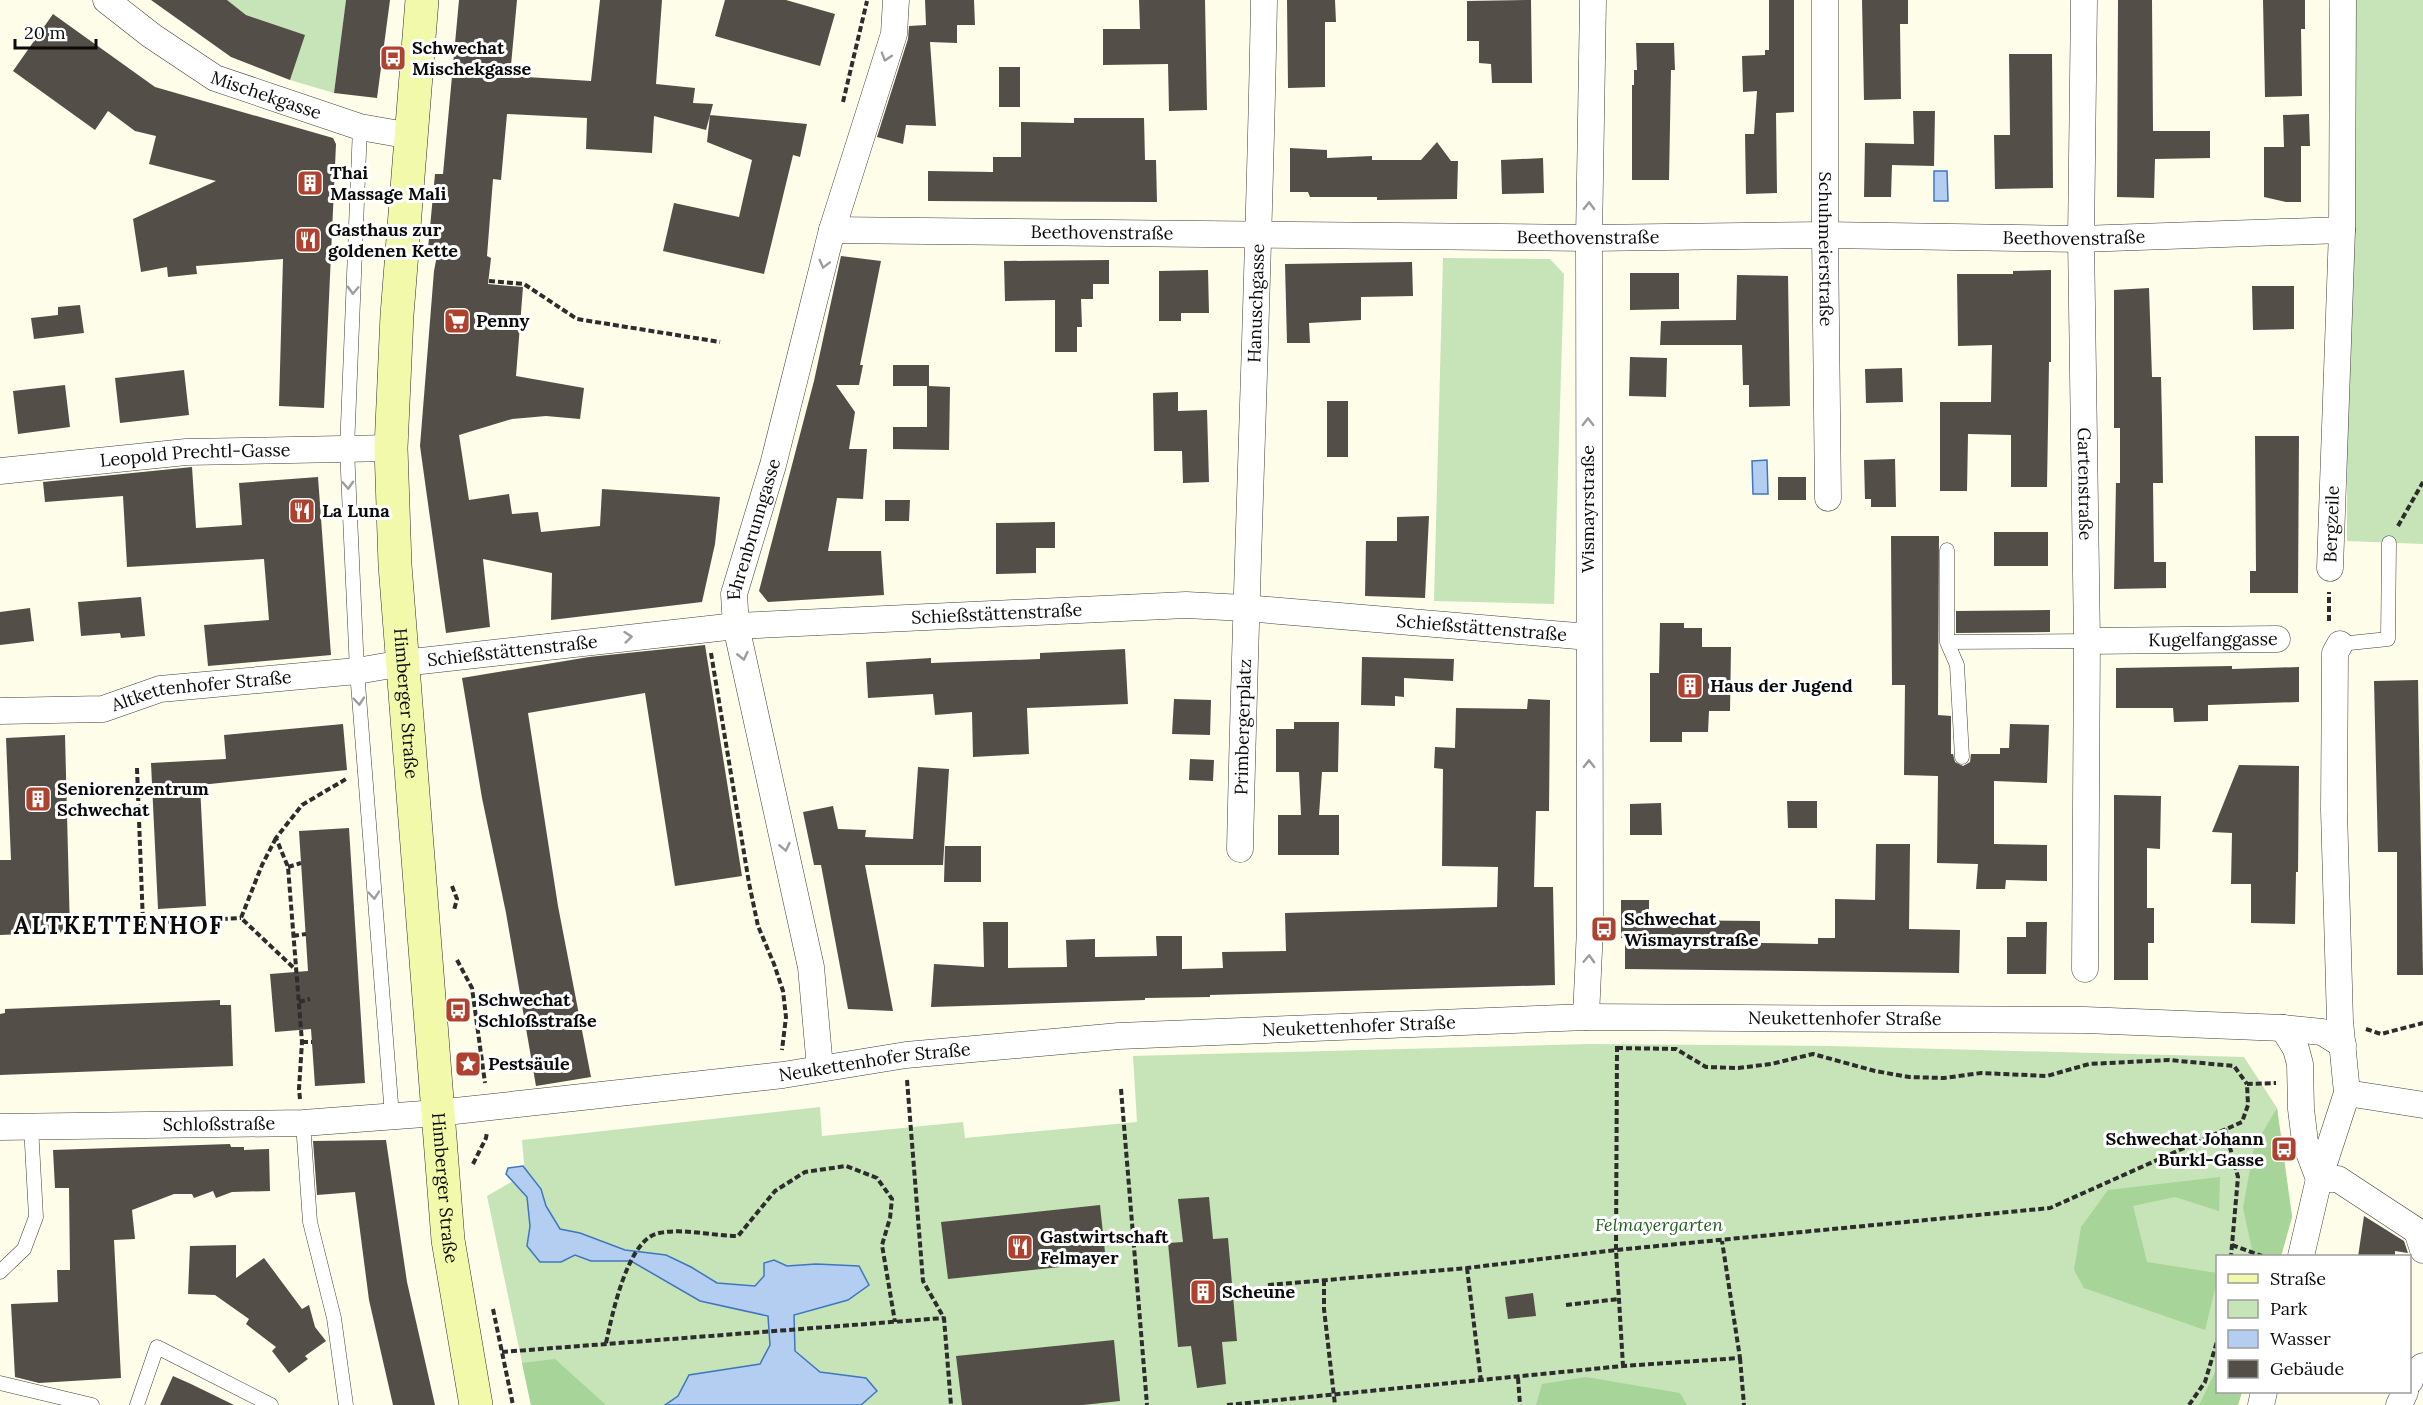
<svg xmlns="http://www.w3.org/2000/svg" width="2423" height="1405" font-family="Lora,serif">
	<rect width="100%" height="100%" fill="#fdfdea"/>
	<path fill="#c6e4b7" d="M227 0H346L334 93 290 80 304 35 246 15Z
		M2348 0H2423V544L2347 541Z
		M1443 258 1550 259 1564 274 1554 604 1434 601Z
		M1589 1044 1830 1046 2244 1057 2277 1108 2292 1217 2281 1256H2218V1392H2242L2238 1405H531L487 1196 525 1174 522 1140 820 1107 822 1136 963 1122 965 1138 1137 1122 1133 1056Z"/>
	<path fill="#a7d498" d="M2277 1108 2292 1217 2281 1256H2251L2253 1254 2243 1208 2254 1147Z
		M2220 1177 2219 1211 2175 1197 2133 1206 2147 1262 2217 1273V1281L2205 1330 2084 1288 2074 1270 2081 1227 2108 1190Z
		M555 1359 606 1405H531L522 1363Z
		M2217 1368 2218 1392H2242L2238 1405H2199Z
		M1586 1377 1680 1393 1687 1405H1536L1542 1384Z"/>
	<path fill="#b3cef1" stroke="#4075c2" stroke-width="1.5" d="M1934 171H1947L1948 201H1934Z
		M1767 460 1768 494H1753L1752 461Z
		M523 1166 541 1189 546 1206 560 1229 580 1233 625 1250 666 1255 691 1267 717 1283 755 1286 764 1276V1263L774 1260 787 1266 816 1264 859 1266 869 1285 848 1300 794 1315 795 1351 820 1372 866 1378 877 1391 861 1405H665L678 1396 689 1375 760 1364 770 1345 768 1316 700 1301 631 1261H591L575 1255 561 1262H540L527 1246 530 1226 527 1197 506 1174 508 1168Z"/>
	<path fill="#534e48" d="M151 0H227L246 15 305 35 290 80 231 57Z
		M346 0H390L377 98 334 93Z
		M459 0H517L510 76 591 81 600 0H662L656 84 695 88 693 103 713 104 706 130 654 116 652 153 586 149 587 118 507 114 501 180 493 179 487 256 491 258 488 284 523 287 516 376 584 388 580 419 546 416 512 419 459 435 469 500 509 494 512 514 538 512 541 532 600 526 602 489 720 497 715 544 702 602 551 620 552 573 483 559 490 627 446 633 420 446 434 271 438 250 428 249 435 174H443Z
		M725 0H786L835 14 820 66 715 36Z
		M925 0H974L975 25H957V43L930 42 936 126 906 125 903 144 877 137 908 39 909 26 926 25Z
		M1139 0H1205L1207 110 1169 111 1168 64 1103 65V29H1140Z
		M1287 0H1335L1336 22H1325V87L1288 88Z
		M1531 0 1532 83H1492L1491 64 1479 63V41H1467V1Z
		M1769 0H1794V112L1776 113 1777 193 1746 194 1745 134H1754L1757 91 1743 92 1742 56 1765 55V50H1769Z
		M1862 0H1908V24H1900L1901 99 1864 100Z
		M2118 0H2152L2153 131H2210V158L2155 159 2154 198 2117 197Z
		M2263 0H2305V29H2301L2302 96 2265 97Z
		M53 14 155 87 333 138 336 144 324 408 279 406 283 259 196 266 197 274 168 277 167 267 141 272 133 219 216 181 149 164 156 136 135 131 108 111 95 130 13 71Z
		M1636 43H1674L1675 70H1671L1669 180H1632V85H1634V70H1637Z
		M2009 54H2052L2053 188 1995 189 1994 135H2010Z
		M999 67H1020V107H999Z
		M1913 111H1935L1934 166 1892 165 1891 197H1864L1865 143 1914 144Z
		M2309 114 2310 146H2301V202H2286L2264 197V147H2284L2283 115Z
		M710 115 807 124 800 157 793 155 764 274 663 251 674 203 739 217 752 160 707 142Z
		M1074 118H1144L1145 160H1156L1157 202 928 201V171L993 172V157H1021V122L1074 123Z
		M1437 142 1451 161H1458L1457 199 1377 200V197H1310L1308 192H1290V148L1327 150V158L1372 156V160H1421Z
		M1543 158 1544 193 1502 194 1501 160Z
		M841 256 881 261 860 365H863L859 385H836L855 412 849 449H867L863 499 837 498 828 551H881L884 595 768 602 759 591 814 381Z
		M1109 260V284H1093V299H1081L1082 327H1077V352H1055V300L1005 301 1004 261Z
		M1412 262 1413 296 1361 297V320L1309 323 1310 343H1287L1285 264Z
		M1208 270 1209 313H1181V321H1159V271Z
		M2051 270V362H2049L2047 487H2011V435L1968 434 1967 491H1940V402H1991L1992 345 1958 346 1957 274H2013V271Z
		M1630 273H1679V309L1630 310Z
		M1737 275 1788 276 1790 406 1749 407V385H1743L1742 345H1660L1661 321 1736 320Z
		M2252 286H2294V329L2253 330Z
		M2149 288 2152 377H2161L2162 420 2163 483H2153L2154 562H2166V588L2114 589 2116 483H2120V428H2114V290Z
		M80 305 84 333 34 339 31 318 58 315V307Z
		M1630 357 1667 358 1666 397 1629 396Z
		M893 365H929V386L950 387 949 450 893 449V427H927V386H893Z
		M1902 368 1903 402 1866 403 1865 369Z
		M184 370 189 415 120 423 115 378Z
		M65 385 70 427 18 434 13 391Z
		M1178 392V411L1207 410 1209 482 1183 483 1182 451H1154L1153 393Z
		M1327 401H1348V457H1327Z
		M2255 436H2299L2298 593H2250V571H2256Z
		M1895 459 1896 507H1871V499H1865L1864 460Z
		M192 467 196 528 242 525 239 483 318 477 331 655 208 666 204 625 269 620 264 559 127 567 123 496 45 502 43 482Z
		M1778 477H1806V500H1778Z
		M885 500H910L909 521H885Z
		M1429 516 1425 598 1365 596 1366 541H1397V517Z
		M1055 522V548H1036V573L996 574V523Z
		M1994 532H2048V566H1994Z
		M1891 536H1939L1938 715 1951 716V754H1953L1955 762 1963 766 1970 762 1971 754H2000V748H2009L2010 724 2049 725 2047 783 1994 781V844L2047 845V881L2006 880 2005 889H1976L1978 864 1937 863 1938 776 1904 775 1905 685H1892Z
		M141 597 145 636 121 638 120 633 81 636 78 602Z
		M30 608 34 641 0 645V612Z
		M2050 610V632L1956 633V611Z
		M1660 623H1684V628H1702V647H1731L1730 711H1709L1708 732H1682V742H1650V673H1659Z
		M705 645 742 876 675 886 645 693 528 713 558 906 591 1077 536 1086 506 913 482 798 462 678 589 657Z
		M1125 649 1128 704 1027 708 1029 754 973 757 972 712 935 715 933 694 868 698 866 662 931 658V663L1040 659V653Z
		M1362 657 1454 659 1453 681 1404 678V697L1395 696V706L1361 705Z
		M2232 666V669L2299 667V702L2208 705V721L2174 722 2173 708H2116V668Z
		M2418 680 2423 975H2397V852H2378L2374 681Z
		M1174 699 1211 700 1210 735 1172 734Z
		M1528 699 1550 700 1549 811H1536L1534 887H1553L1555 985 1210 995V997L1145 998V1000L931 1007 934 964 984 967 983 922H1008V968L1067 967 1066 940 1095 939V957L1157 956 1156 936H1182V969L1223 968 1222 952 1286 951 1285 913 1497 907 1498 867 1442 866 1443 769 1434 768 1435 747 1455 748 1456 708 1527 709Z
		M1294 722H1339L1338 772H1322L1319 815H1339V855H1278V815H1301L1299 772H1276V729H1294Z
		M343 724 347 770 200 785 206 906 158 909 151 763 226 759 224 735Z
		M65 735 70 932 0 935V860H11L6 738Z
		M1190 759 1214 760 1213 781 1189 780Z
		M2239 765 2299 766 2298 872H2296L2295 924 2251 923V884H2231L2232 833 2212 832Z
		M918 767 949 769 943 865H865L893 1011 848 1009 821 865H814L803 812 833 806 838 829 866 830 865 837 913 839Z
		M2114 795 2161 796 2160 849 2147 848V908H2154V943H2148V980H2114Z
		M1787 801H1817V828H1788Z
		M1661 803 1662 835H1630V804Z
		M349 828 365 1083 315 1086 311 1029 275 1032 270 974 308 971 299 831Z
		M1876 844H1910L1909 929 1960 930 1959 973 1625 969V938H1621V900H1649V920L1760 921V943L1818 944V938H1835V899L1875 900Z
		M945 846H981V882H944Z
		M2026 922H2047L2046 974H2007V937H2026Z
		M220 1000V1005H231L233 1066 0 1075V1014L5 1013V1009Z
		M386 1140 407 1282 435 1405H393L369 1300 355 1192 317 1195 313 1141Z
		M230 1144 231 1147H244V1150L269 1149 270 1191 232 1192 216 1198 213 1191 194 1198 192 1194H174L132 1210 135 1239 114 1240 121 1378 39 1383 15 1377 11 1304 58 1302 57 1270H70L69 1188H55L53 1150Z
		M1209 1197 1213 1239 1228 1238 1237 1341 1222 1342 1226 1384 1197 1388 1191 1346 1178 1347 1168 1243 1183 1242 1178 1199Z
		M1100 1205 1106 1262 948 1279 941 1222Z
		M2364 1216 2404 1241 2408 1253 2395 1251V1257H2358Z
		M236 1245V1278L264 1258 302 1309 309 1305 315 1327 326 1341 305 1356 308 1359 289 1373 272 1351 276 1347 246 1324 249 1319 215 1295 188 1294 190 1246Z
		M1533 1293 1536 1316 1508 1319 1505 1297Z
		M1114 1340 1120 1401 1083 1405H962L956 1356Z
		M173 1376 191 1384 234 1405H160Z"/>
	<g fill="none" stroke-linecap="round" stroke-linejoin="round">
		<defs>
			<path id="service" d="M360 127 347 449 357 671 392 1116
				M1947 550V642L2087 641
				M1947 642 1957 665 1962 757
				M2340 644 2388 639 2389 543
				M303 1123 310 1222 334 1318 346 1405
				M0 1272 24 1249 36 1217 31 1126
				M0 1383 92 1405
				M137 1405 157 1347 271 1405"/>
			<g id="minor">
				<path id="s1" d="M106 0 152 36 215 78 360 127 411 136"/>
				<path id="s2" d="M1825 0V235L1828 498"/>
				<path id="s3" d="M2084 0 2081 239 2087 641 2085 969"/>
				<path id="s4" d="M832 230 1589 238 1825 235 2081 239 2342 230"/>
				<path id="s5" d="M0 471 186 452 391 448"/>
				<path id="s6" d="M2330 568 2342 230 2343 0"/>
				<path id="s7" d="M2087 641 2277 639"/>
				<path id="s8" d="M0 711 103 709 160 689 357 671 403 663 736 626 1186 605 1245 608 1589 637"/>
				<path id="s9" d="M1240 849C1246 566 1259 283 1264 0"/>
				<path d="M1586 1017 1590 928 1589 238 1593 0"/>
				<path d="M2283 1028 2296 1049 2300 1064 2301 1109 2305 1142 2319 1179"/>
				<path id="s10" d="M820 1068 811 967 736 626 734 594 773 465 832 230 894 34 896 0"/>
				<path d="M2347 1093 2423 1105"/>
				<path id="s11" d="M0 1127 303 1123 437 1113 783 1075 906 1055 1119 1036 1586 1017 2085 1020 2283 1028 2322 1032 2343 1045"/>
				<path d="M2319 1179H2338L2417 1231 2423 1250"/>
				<path d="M2301 1256 2319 1179 2347 1093 2340 1021 2334 810 2335 653 2340 644"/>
				<path d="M2410 1381 2412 1374 2423 1366"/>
				<path d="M2261 1405 2264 1392"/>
				<path d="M2399 1405 2405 1392"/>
			</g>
			<g id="secondary">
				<path id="s12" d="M422 0 397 315 391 448 395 565 448 1240 476 1405"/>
			</g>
		</defs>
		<use href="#service" stroke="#3e3e3e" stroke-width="15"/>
		<use href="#minor" stroke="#3e3e3e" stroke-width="27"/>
		<use href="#secondary" stroke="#2d2d2d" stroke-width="34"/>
		<path stroke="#2d2d2d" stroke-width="4" stroke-dasharray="6 3" stroke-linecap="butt" d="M843 102 867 1
			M489 281 524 284 577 319 720 342
			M2398 526 2423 482
			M2329 621V592
			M711 653 749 883 758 926 774 964 783 991 786 1017 782 1050
			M137 768 143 923 241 918
			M276 838 262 865 241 918 296 970
			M288 867 301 863
			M452 886 457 899 454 910
			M293 936 306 934
			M457 960 472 988 485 1083
			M299 1002 310 999
			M2366 1029 2381 1034 2423 1023
			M302 1042H312
			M1617 1046 1616 1250 1623 1366
			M1617 1048 1676 1049 1706 1067 1738 1068 1771 1064 1813 1054 1875 1071 1909 1077 1944 1078 1981 1073 2047 1076 2089 1064 2169 1060 2234 1066 2247 1084
			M907 1080 923 1281 944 1318 951 1405
			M1121 1089 1147 1405
			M300 1099 299 1089 302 1042 288 867 276 838 302 805 346 779
			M2225 1129 2238 1177 2231 1256
			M473 1164 486 1138 487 1132
			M2232 1245 2262 1256
			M1467 1268 1481 1381
			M1324 1280V1309L1335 1405
			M1268 1285 1467 1268 1616 1250 2050 1208 2242 1122 2248 1105 2247 1084 2276 1083
			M1566 1305 1619 1299
			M493 1309 513 1405
			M606 1343C612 1316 627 1239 659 1233 685 1228 712 1236 738 1236L775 1191 805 1172 846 1166 877 1178 892 1199 890 1218 882 1245 895 1322
			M502 1352 944 1318
			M1740 1358 1744 1405
			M1518 1378 1520 1405
			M1227 1405 1623 1366 1740 1358 1722 1241
			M2189 1405 2205 1382 2218 1338"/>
		<use href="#service" stroke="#fff" stroke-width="14"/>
		<use href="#minor" stroke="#fff" stroke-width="26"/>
		<use href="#secondary" stroke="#f2f9aa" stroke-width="33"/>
	</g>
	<defs><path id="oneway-chevron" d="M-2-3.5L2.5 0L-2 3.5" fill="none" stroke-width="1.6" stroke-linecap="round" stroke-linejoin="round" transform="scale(1.5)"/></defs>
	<g stroke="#9d9d9d">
		<use href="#oneway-chevron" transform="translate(886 57) rotate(107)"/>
		<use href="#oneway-chevron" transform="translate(1589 206) rotate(-89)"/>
		<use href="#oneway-chevron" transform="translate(824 264) rotate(104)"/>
		<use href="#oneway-chevron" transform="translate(353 290) rotate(92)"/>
		<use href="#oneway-chevron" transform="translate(1588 422) rotate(-90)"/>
		<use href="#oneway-chevron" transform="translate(348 485) rotate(87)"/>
		<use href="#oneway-chevron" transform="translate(628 637) rotate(-6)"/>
		<use href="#oneway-chevron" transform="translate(743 656) rotate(77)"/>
		<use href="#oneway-chevron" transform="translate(359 701) rotate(85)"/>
		<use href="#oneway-chevron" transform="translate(1589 764) rotate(-90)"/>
		<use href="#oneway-chevron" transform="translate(785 847) rotate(78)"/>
		<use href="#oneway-chevron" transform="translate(374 895) rotate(85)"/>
		<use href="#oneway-chevron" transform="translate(1589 959) rotate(-87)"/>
	</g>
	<defs>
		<symbol id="bus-square" viewBox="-11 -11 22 22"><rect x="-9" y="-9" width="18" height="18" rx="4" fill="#af422f" stroke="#fff"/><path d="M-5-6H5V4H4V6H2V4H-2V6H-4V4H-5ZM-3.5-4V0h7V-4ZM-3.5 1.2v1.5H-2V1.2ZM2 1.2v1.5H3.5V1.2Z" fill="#fff"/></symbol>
		<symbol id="building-square" viewBox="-11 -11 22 22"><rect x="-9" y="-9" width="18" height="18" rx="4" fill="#af422f" stroke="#fff"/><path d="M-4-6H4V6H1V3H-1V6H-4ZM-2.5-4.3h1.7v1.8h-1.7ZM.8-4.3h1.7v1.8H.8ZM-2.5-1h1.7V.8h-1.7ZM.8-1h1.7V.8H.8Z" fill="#fff"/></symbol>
		<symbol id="restaurant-square" viewBox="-11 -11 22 22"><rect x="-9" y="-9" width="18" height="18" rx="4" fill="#af422f" stroke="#fff"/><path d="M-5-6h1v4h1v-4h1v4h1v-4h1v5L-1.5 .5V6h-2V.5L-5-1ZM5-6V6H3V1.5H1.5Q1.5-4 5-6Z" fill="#fff"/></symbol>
		<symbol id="supermarket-square" viewBox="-11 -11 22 22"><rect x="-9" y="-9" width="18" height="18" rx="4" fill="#af422f" stroke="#fff"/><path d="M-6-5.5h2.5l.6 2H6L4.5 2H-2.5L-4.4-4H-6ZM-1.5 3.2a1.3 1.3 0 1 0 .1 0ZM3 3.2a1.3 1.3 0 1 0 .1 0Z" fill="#fff"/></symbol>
		<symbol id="sight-square" viewBox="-11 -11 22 22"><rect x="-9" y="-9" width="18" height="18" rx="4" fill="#af422f" stroke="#fff"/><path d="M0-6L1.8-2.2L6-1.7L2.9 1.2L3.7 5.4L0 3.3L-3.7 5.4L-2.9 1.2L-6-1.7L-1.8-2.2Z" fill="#fff"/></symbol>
	</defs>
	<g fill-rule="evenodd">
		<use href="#bus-square" x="378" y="43" width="30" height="30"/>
		<use href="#building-square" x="295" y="168" width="30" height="30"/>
		<use href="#restaurant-square" x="293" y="225" width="30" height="30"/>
		<use href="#supermarket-square" x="442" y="306" width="30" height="30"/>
		<use href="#restaurant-square" x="287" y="496" width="30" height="30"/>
		<use href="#building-square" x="1675" y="671" width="30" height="30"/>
		<use href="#building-square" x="23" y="784" width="30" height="30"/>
		<use href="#bus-square" x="1589" y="914" width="30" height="30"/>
		<use href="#bus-square" x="443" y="995" width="30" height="30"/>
		<use href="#sight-square" x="453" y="1049" width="30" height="30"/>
		<use href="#bus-square" x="2269" y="1134" width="30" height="30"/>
		<use href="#restaurant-square" x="1005" y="1232" width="30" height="30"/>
		<use href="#building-square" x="1188" y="1277" width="30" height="30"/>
	</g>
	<g text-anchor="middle" stroke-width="6" stroke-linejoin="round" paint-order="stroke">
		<g font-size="18" font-weight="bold" fill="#0b0b0b" stroke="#fff" text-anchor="start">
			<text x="412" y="54">Schwechat<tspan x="412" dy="21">Mischekgasse</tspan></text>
			<text x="330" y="179">Thai<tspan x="330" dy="21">Massage Mali</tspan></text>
			<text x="328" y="236">Gasthaus zur<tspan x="328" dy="21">goldenen Kette</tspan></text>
			<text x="476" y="327">Penny</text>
			<text x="322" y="517">La Luna</text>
			<text x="1710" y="692">Haus der Jugend</text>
			<text x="57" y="795">Seniorenzentrum<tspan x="57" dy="21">Schwechat</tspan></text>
			<text x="1624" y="925">Schwechat<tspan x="1624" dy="21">Wismayrstraße</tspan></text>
			<text x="478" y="1006">Schwechat<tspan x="478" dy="21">Schloßstraße</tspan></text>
			<text x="488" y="1070">Pestsäule</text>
			<text x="2264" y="1145" text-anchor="end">Schwechat Johann<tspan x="2264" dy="21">Burkl-Gasse</tspan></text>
			<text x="1040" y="1243">Gastwirtschaft<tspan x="1040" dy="21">Felmayer</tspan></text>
			<text x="1222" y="1298">Scheune</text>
		</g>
		<g font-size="18" fill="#0b0b0b" stroke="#fff">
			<text dy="6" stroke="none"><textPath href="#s1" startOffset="188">Mischekgasse</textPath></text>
			<text dy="6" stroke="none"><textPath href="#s4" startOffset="270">Beethovenstraße</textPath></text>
			<text dy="6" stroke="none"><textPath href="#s4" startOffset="756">Beethovenstraße</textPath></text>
			<text dy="6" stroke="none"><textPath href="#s4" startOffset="1242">Beethovenstraße</textPath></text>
			<text dy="6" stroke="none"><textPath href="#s2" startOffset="249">Schuhmeierstraße</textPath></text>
			<text dy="6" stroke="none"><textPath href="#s9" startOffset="546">Hanuschgasse</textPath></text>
			<text dy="6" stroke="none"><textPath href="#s5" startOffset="196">Leopold Prechtl-Gasse</textPath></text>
			<text dy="6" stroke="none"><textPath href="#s3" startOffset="484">Gartenstraße</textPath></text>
			<text transform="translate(1588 509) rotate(-90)" y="6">Wismayrstraße</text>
			<text dy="6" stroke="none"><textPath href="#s6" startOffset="44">Bergzeile</textPath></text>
			<text dy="6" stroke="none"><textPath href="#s10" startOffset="550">Ehrenbrunngasse</textPath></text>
			<text dy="6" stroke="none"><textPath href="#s8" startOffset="1004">Schießstättenstraße</textPath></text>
			<text dy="6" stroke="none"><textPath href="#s8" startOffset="1490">Schießstättenstraße</textPath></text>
			<text dy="6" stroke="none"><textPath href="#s7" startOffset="126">Kugelfanggasse</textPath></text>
			<text dy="6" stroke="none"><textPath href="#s8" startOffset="518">Schießstättenstraße</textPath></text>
			<text dy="6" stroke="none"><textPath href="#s8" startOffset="204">Altkettenhofer Straße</textPath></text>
			<text dy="6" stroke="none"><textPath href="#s12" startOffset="705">Himberger Straße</textPath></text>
			<text dy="6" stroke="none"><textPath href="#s9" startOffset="122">Primbergerplatz</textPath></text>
			<text dy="6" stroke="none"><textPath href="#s11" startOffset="1850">Neukettenhofer Straße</textPath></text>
			<text dy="6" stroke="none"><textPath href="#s11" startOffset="1364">Neukettenhofer Straße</textPath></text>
			<text dy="6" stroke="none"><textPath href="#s11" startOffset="878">Neukettenhofer Straße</textPath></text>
			<text dy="6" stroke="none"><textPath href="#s11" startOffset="219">Schloßstraße</textPath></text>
			<text dy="6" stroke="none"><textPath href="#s12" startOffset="1191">Himberger Straße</textPath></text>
		</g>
		<g font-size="18" font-style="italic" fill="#225d21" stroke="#fff">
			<text x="1659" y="1231">Felmayergarten</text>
		</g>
		<g font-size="24" font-weight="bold" letter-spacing="1.5" fill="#0b0b0b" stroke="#fff">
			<text x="119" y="934">ALTKETTENHOF</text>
		</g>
	</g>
	<rect x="2216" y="1255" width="195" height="138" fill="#ffffff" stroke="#9d9d9d" stroke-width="1.5"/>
	<rect x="2228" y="1274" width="30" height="9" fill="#f2f9aa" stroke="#9d9d9d" stroke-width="1.5"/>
	<text x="2270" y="1285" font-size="18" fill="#0b0b0b">Straße</text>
	<rect x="2228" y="1300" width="30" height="18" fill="#c6e4b7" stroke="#9d9d9d" stroke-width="1.5"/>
	<text x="2270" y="1315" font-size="18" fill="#0b0b0b">Park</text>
	<rect x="2228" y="1330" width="30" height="18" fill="#b3cef1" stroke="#9d9d9d" stroke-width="1.5"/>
	<text x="2270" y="1345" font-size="18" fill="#0b0b0b">Wasser</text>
	<rect x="2228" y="1360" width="30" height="18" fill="#534e48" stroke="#9d9d9d" stroke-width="1.5"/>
	<text x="2270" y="1375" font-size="18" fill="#0b0b0b">Gebäude</text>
	<path d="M15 39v9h81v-9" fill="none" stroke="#0b0b0b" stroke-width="3"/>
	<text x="24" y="39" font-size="18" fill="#0b0b0b" stroke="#ffffff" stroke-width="4.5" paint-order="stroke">20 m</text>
</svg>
